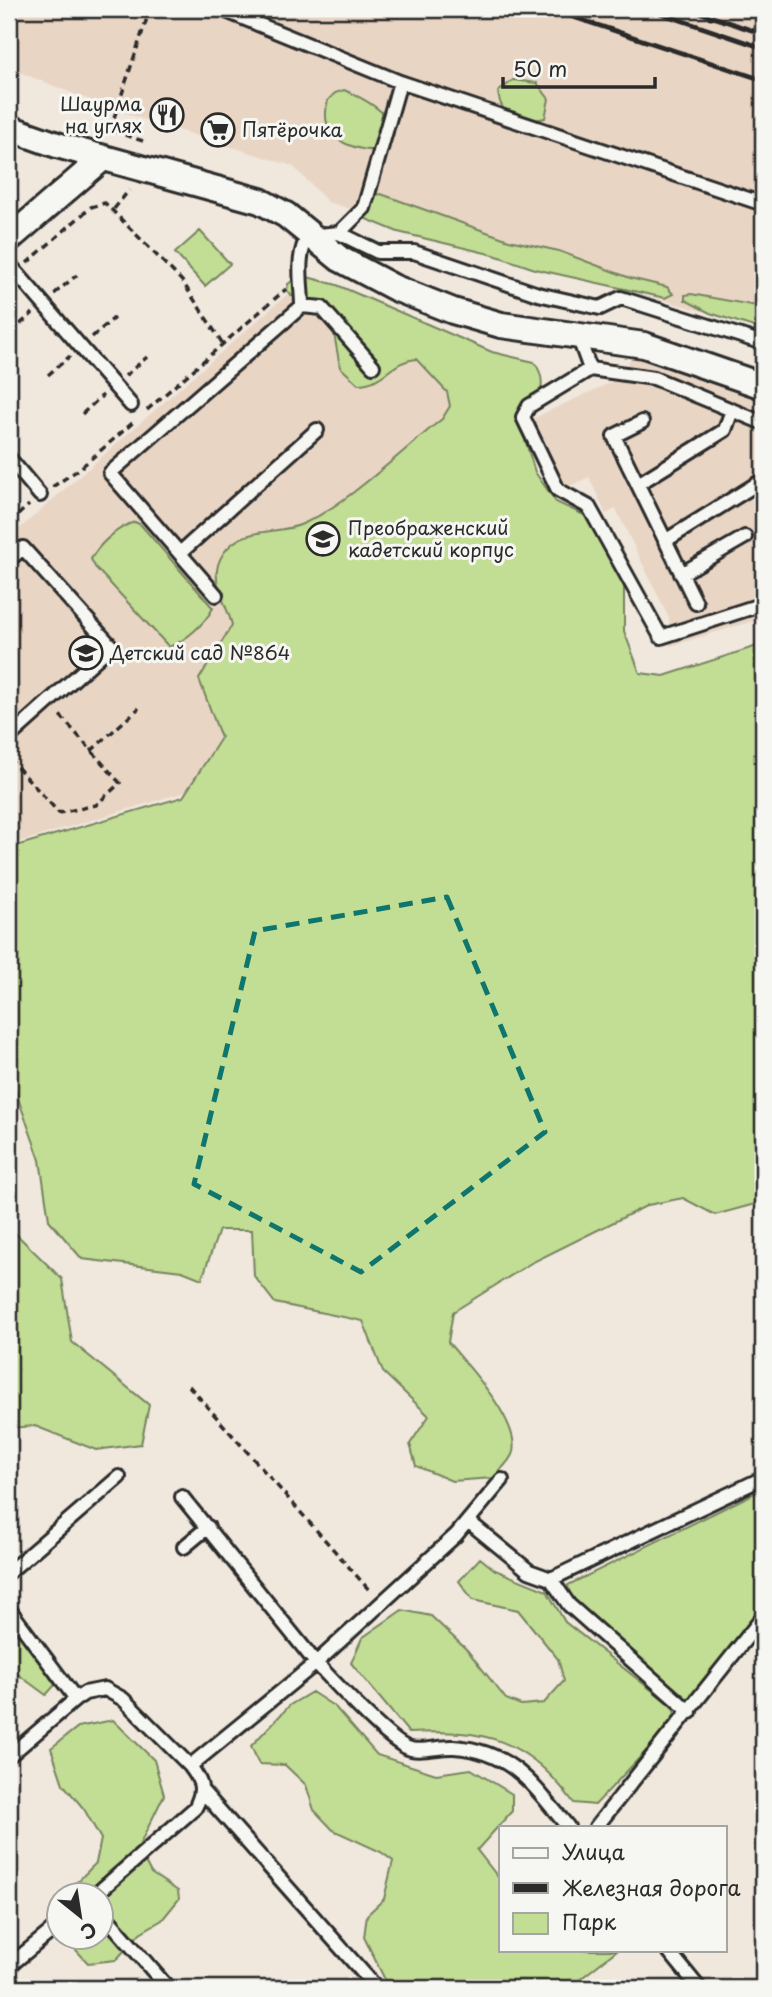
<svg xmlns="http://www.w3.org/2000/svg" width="772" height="1997" font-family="'Playpen Sans',sans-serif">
	<rect width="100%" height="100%" fill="#f0e7dd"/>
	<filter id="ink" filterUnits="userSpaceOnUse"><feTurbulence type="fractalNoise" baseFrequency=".0143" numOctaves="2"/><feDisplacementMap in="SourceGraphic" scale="14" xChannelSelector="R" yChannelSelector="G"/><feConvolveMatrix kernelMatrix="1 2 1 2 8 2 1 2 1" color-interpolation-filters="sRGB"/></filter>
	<g filter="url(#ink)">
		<path fill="#e9d5c4" d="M9 9H763V329L328 202 293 166 115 110 9 68Z
			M290 292 428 334 624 660 9 845V538Z
			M632 357 763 402V618L670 646 669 618 616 509 606 514 589 477 567 487 534 418 616 380Z"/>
		<path fill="#c2dd94" stroke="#768460" stroke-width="2" d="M513 80 537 83 549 99 545 118C521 124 501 119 498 92Z
			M344 90C362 97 417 126 383 148 377 152 369 150 362 149 335 143 320 129 328 100L335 93Z
			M381 194 509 240 559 251 630 278 667 287 673 294 665 298 535 269 494 255 398 232 359 216 356 207 360 198Z
			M200 231 230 264 205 286 175 253Z
			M300 275 337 285 492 352 534 362C552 386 535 402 521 426L535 472 556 502 584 515 599 529 624 587V631L640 673 664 676 763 644V1150L758 1153 755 1204 715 1215 683 1198 648 1205 531 1263 453 1312 448 1342C467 1365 520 1421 513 1452 511 1461 499 1471 493 1478L452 1481 416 1466 410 1444 429 1416 383 1372 363 1321 275 1303 254 1276 252 1230H219L202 1279 182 1271 82 1259 49 1220 40 1160 9 1073V848L183 797 221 738 199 679 232 625C226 601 207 578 223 554 241 526 274 535 300 525 343 508 404 449 442 419L450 406 447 392 416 359C391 361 384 384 358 384L340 367 333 328 299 296H292L287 291 288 284Z
			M691 294 763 307V330L710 313 685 300V295Z
			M135 522 141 525 213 608C205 624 185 641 169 647L95 567 91 559C99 544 119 526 135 522Z
			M9 1227 62 1279 72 1342 149 1405 141 1444 96 1450 35 1426 9 1428Z
			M763 1489V1606L691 1697 683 1699 570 1596 568 1585Z
			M480 1558 495 1570 547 1591 565 1622 673 1707 676 1719 595 1805 574 1803C525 1738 487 1729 409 1733L351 1663 362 1638 402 1610 431 1616 467 1650 506 1699 521 1705 544 1703 564 1681 558 1659 518 1610 473 1600 459 1581Z
			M9 1627 24 1639 55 1685 46 1695 12 1670Z
			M312 1692 335 1707 377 1755 436 1774 471 1769 512 1794V1811L477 1850 501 1881V1950H617L569 1988H389L364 1937 367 1915 384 1899 393 1861 381 1852 333 1830 314 1810 306 1785 285 1765 259 1764 251 1746 290 1705Z
			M113 1720 154 1760 164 1795 138 1848 151 1873 178 1891 179 1899 162 1920 140 1933 116 1960 88 1963 65 1938H102V1896L64 1895 96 1863 101 1839 84 1809 63 1784 51 1748 78 1727Z"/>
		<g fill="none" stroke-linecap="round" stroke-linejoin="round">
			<defs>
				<path id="service" d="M221 9 400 82 763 204
					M339 233 378 252H414L538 294 600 308 621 298 763 343
					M9 264 131 405
					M302 306 322 308 373 366
					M578 336 590 369 654 378 763 423
					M590 369 529 406 523 417 558 490 589 507 661 637 763 604
					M642 422 614 436 696 603
					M9 458 40 495
					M638 484 725 430 732 410
					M665 541 763 480
					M180 553 317 430
					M9 560 23 548 111 646 9 737
					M681 574 745 537
					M216 595 110 473 302 306C302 285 295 254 309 236L339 233 364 208 400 82
					M182 1497 316 1663 456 1535 502 1480
					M468 1521 529 1571 551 1579 763 1478
					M184 1547 208 1527
					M9 1572 119 1477
					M551 1579 569 1605 690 1712
					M9 1609 76 1699
					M9 1756 76 1699 85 1693 105 1689 123 1699 190 1766
					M203 1792 373 1984 369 1988
					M596 1827 763 1617
					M94 1896 195 1808C205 1789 202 1782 190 1766L316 1663C333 1680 391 1745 411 1749 424 1752 440 1746 454 1747 512 1751 534 1786 568 1827
					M102 1912 168 1988
					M668 1950 699 1988
					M9 1966 60 1924"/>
				<path id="minor" d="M9 128 57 145 260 201 286 215 340 259 395 288 453 311 501 325 644 345 763 386
					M9 239 103 158"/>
			</defs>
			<use href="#service" stroke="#2b2b2b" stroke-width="18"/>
			<use href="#minor" stroke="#2b2b2b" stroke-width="30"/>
			<path stroke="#2b2b2b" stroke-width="3.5" stroke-dasharray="7 5" stroke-linecap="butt" d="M143 141 110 130 150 9
				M114 209 129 190
				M27 263 91 207 105 203 182 281 223 344
				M54 294 77 275
				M11 332 33 313
				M92 337 114 318
				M48 375 70 356
				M125 376 147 357
				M147 410 286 289
				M82 414 103 395
				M52 487 78 470 136 420
				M9 523 29 505
				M91 751 139 708
				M9 758 59 813 96 805 120 783 58 713
				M189 1386 370 1591"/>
			<use href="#service" stroke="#f6f6f2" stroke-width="12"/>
			<use href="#minor" stroke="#f6f6f2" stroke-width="24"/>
			<path stroke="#2b2b2b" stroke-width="5" d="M549 9 763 80
				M648 9 763 48
				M689 9 763 34"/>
		</g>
	</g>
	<path fill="none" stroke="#0f766e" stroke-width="5" stroke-dasharray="14 9" stroke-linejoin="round" d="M447 897 545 1132 361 1272 194 1184 255 931Z"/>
	<defs>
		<symbol id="restaurant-ring" viewBox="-11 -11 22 22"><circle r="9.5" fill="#f6f6f2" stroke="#2b2b2b" stroke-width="1.5"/><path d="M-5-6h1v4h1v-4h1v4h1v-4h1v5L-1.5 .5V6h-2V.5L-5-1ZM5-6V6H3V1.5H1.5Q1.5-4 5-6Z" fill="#2b2b2b"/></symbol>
		<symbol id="supermarket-ring" viewBox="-11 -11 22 22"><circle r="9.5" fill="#f6f6f2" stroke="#2b2b2b" stroke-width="1.5"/><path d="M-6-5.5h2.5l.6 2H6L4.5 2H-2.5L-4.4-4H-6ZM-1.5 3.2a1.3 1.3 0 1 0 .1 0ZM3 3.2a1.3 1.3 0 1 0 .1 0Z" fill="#2b2b2b"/></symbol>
		<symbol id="university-ring" viewBox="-11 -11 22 22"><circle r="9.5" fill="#f6f6f2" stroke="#2b2b2b" stroke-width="1.5"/><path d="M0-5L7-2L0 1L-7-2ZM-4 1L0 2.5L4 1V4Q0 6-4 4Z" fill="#2b2b2b"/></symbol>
		<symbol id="school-ring" viewBox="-11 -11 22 22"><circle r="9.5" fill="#f6f6f2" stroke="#2b2b2b" stroke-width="1.5"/><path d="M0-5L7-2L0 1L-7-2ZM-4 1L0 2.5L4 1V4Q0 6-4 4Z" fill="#2b2b2b"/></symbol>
	</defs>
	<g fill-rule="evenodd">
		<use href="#restaurant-ring" x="148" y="96" width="38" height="38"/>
		<use href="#supermarket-ring" x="199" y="111" width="38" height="38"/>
		<use href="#university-ring" x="304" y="520" width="38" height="38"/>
		<use href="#school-ring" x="67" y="634" width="38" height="38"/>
	</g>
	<g text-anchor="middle" stroke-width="6" stroke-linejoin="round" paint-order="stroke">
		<g font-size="19" fill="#2b2b2b" stroke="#f6f6f2" text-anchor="start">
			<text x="142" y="111" text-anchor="end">Шаурма<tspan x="142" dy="22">на углях</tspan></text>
			<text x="242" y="137">Пятёрочка</text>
			<text x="348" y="535">Преображенский<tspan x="348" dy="22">кадетский корпус</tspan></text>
			<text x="110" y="660">Детский сад №864</text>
		</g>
	</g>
	<rect width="772" height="1997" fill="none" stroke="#f6f6f2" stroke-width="35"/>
	<rect x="18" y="18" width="737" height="1962" fill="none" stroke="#2b2b2b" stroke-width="2.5" filter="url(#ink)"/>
	<rect x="499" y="1826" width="228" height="126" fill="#f6f6f2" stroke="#a5a5a2" stroke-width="2"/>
	<rect x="513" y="1848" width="35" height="10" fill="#f6f6f2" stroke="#a5a5a2" stroke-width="2"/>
	<text x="562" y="1860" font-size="21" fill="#2b2b2b">Улица</text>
	<rect x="513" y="1883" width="35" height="10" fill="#2b2b2b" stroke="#a5a5a2" stroke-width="2"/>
	<text x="562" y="1896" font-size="21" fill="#2b2b2b">Железная дорога</text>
	<rect x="513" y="1913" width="35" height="21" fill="#c2dd94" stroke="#a5a5a2" stroke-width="2"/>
	<text x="562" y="1930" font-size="21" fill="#2b2b2b">Парк</text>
	<g transform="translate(80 1916) rotate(150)"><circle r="33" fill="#f6f6f2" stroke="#a5a5a2" stroke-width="2"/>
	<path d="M0-5L12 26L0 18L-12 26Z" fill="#2b2b2b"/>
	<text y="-10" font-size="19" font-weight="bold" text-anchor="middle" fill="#2b2b2b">С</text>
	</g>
	<path d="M503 77v10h152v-10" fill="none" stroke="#2b2b2b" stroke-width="3.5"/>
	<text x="513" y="77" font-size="21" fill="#2b2b2b" stroke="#f6f6f2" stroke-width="5" paint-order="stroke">50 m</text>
</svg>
